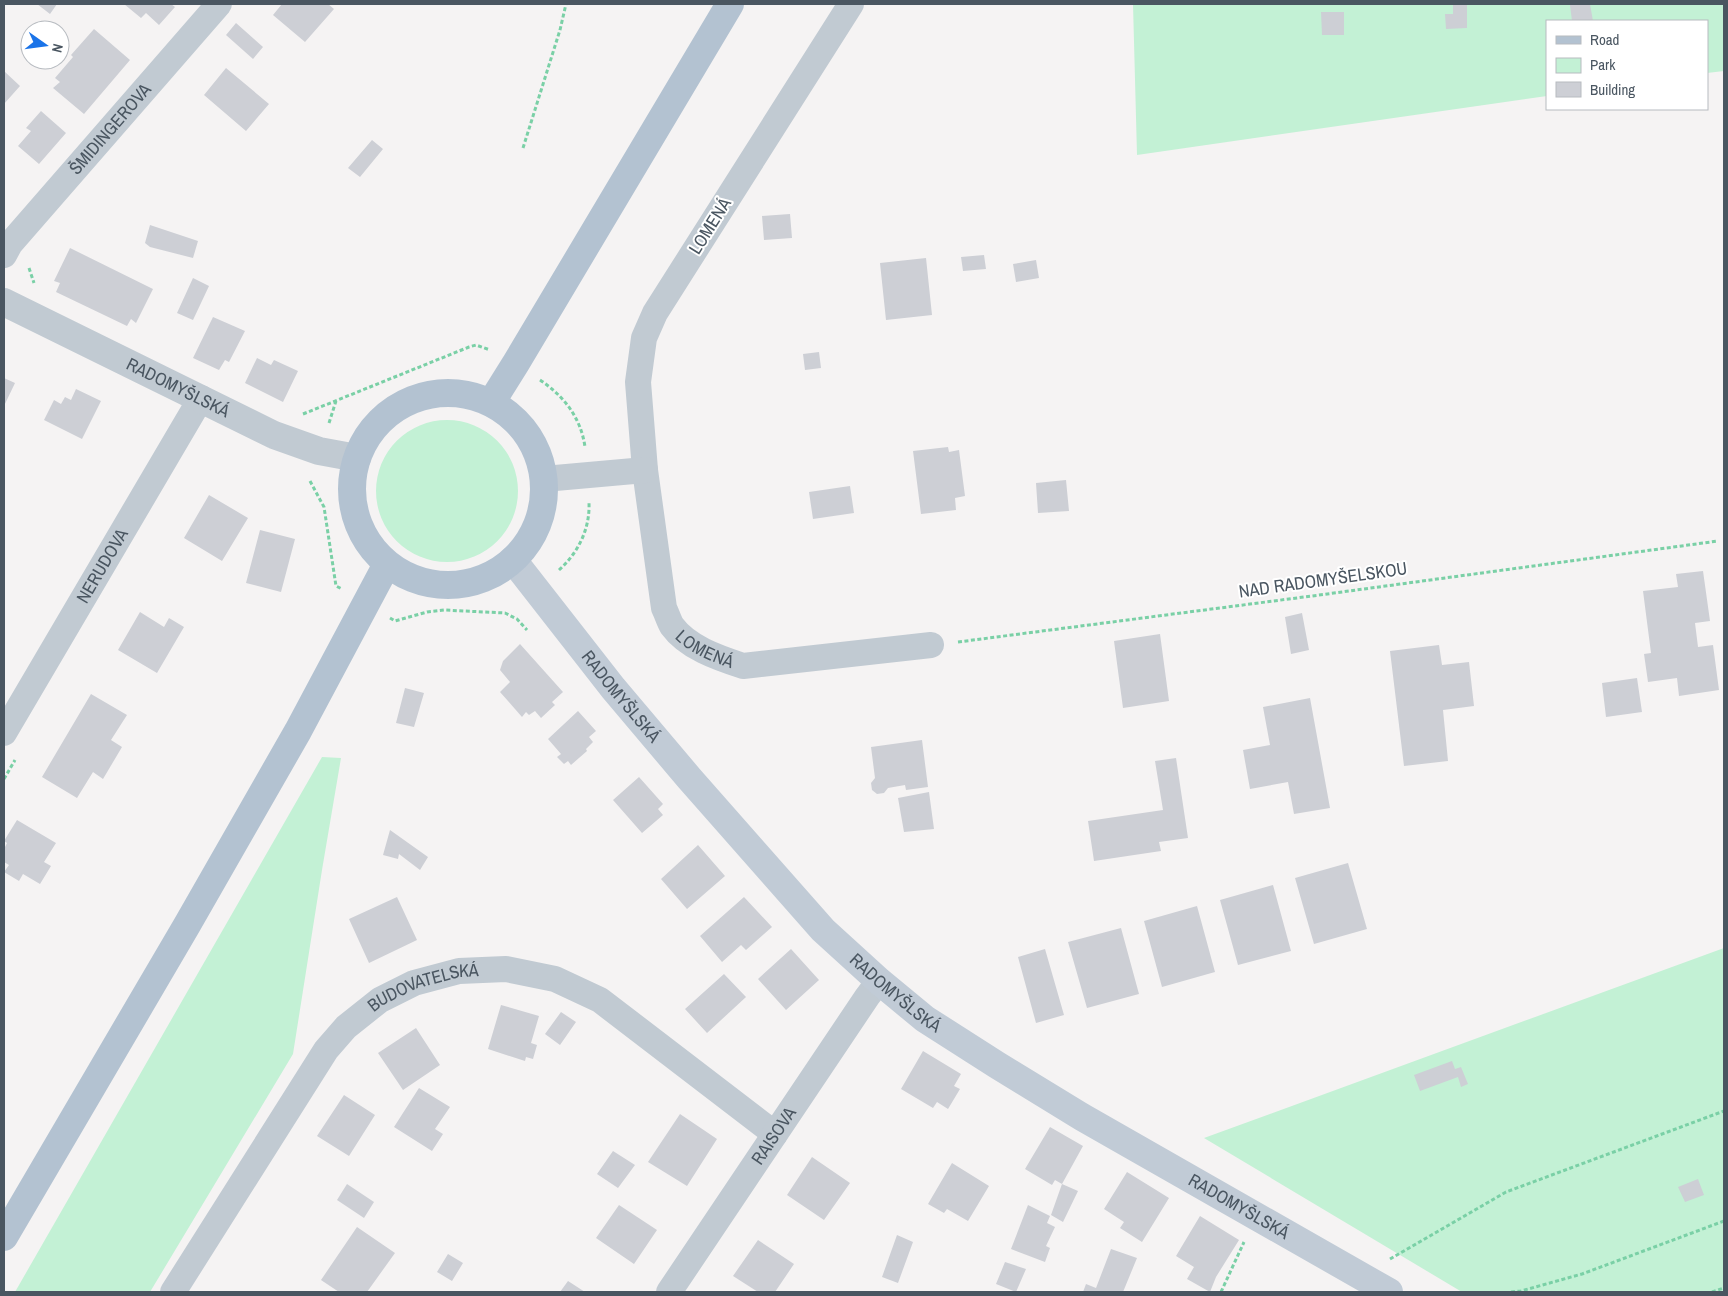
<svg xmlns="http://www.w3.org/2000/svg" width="1728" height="1296" font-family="'Archivo Narrow',sans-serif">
	<rect width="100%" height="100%" fill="#f5f3f3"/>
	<path fill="#c3f1d5" d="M1133 4H1724V71L1707 73V21H1547V96L1137 155Z
		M376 491a71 71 0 1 1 142 0a71 71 0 1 1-142 0Z
		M322 757 341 758 322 870 293 1054 150 1292H15Z
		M1724 948V1292H1462L1204 1138Z"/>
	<path fill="#cdcfd5" d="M37 4H57L50 14Z
		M124 4H171L175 7 159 25 146 13 141 18Z
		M282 4H328L334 9 305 42 273 15Z
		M1453 4H1467V28L1446 29 1445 14H1453Z
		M1581 4H1590L1593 21H1572L1570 5Z
		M1321 12H1344V35H1322Z
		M236 23 263 47 253 59 226 35Z
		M94 29 130 60 84 114 53 88 60 82 55 78 73 57 71 55Z
		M226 68 269 104 246 131 204 95Z
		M4 71 20 86 4 104Z
		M41 111 66 133 39 164 18 146 31 131 26 128Z
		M372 140 383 149 360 177 348 168Z
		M790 214 792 238 764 240 762 216Z
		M150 225 198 241 193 258 150 247 145 243Z
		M70 248 153 289 136 323 131 319 127 326 56 292 60 283 54 281Z
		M984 255 986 269 963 271 961 257Z
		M926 258 932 315 886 320 880 263Z
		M1036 260 1039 278 1016 282 1013 264Z
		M193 278 209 286 193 320 177 313Z
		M213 317 245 331 229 362 225 360 219 370 193 358Z
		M819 352 821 368 805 370 803 354Z
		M257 358 271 365 274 360 298 371 283 402 245 383Z
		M4 378 15 383 4 406Z
		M76 389 101 401 82 439 44 420 54 400 61 404 65 397 71 400Z
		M948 447 949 452 959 450 965 496 955 498 956 510 921 514 913 451Z
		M1066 480 1069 511 1038 513 1036 483Z
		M850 486 854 513 813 519 809 492Z
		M209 495 248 518 222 561 184 538Z
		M260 530 295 539 281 592 246 583Z
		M1703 571 1710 621 1695 623 1698 647 1713 645 1719 690 1679 696 1677 678 1648 682 1644 654 1651 653 1643 591 1678 587 1676 574Z
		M140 612 164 627 169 618 184 627 157 673 118 650Z
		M1302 613 1309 650 1291 654 1285 617Z
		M1160 634 1169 701 1123 708 1114 641Z
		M520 644 563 692 552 702 555 705 541 718 535 711 529 715 526 712 522 717 500 692 510 682 500 670 503 661Z
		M1439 645 1442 665 1469 662 1474 706 1443 710 1448 761 1404 766 1390 651Z
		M1637 678 1642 712 1606 717 1602 683Z
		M405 688 424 693 414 727 396 723Z
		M91 694 127 715 111 740 122 747 103 779 93 772 77 798 42 777Z
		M1310 698 1330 808 1294 814 1288 782 1250 789 1243 750 1270 745 1263 707Z
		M578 711 596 731 589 737 593 742 586 749 587 751 571 765 568 761 564 764 557 757 561 754 548 739Z
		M922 740 928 787 906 790 905 785 888 788 884 793 877 794 872 790 871 783 875 778 871 747Z
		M1176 758 1188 838 1159 842 1161 851 1094 861 1088 821 1163 810 1155 761Z
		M639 777 663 804 658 809 663 815 642 833 613 800Z
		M929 792 934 829 904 832 898 798Z
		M17 820 56 843 44 862 51 866 40 884 23 874 19 881 4 872 9 865 4 862V849L7 843 4 841Z
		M390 830 428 857 420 870 399 854 398 859 383 855Z
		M698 845 725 876 687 909 661 879Z
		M1348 863 1367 929 1314 944 1295 878Z
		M1273 885 1291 951 1238 965 1220 900Z
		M397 897 417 940 369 963 349 919Z
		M744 897 772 927 746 950 741 945 722 962 700 936Z
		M1197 906 1215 972 1162 987 1144 921Z
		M1121 928 1139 994 1087 1008 1068 942Z
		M791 949 819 980 786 1010 758 979Z
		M1045 949 1064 1015 1036 1023 1018 957Z
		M724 974 746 997 707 1033 685 1009Z
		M501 1005 539 1016 531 1043 537 1045 533 1059 526 1057 525 1061 488 1049Z
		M561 1012 576 1022 560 1045 545 1034Z
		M416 1028 440 1065 403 1090 378 1053Z
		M923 1051 961 1074 954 1086 960 1089 948 1109 937 1102 933 1108 901 1089Z
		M1452 1061 1455 1069 1461 1067 1468 1084 1461 1087 1458 1077 1420 1091 1414 1075Z
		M419 1088 450 1107 435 1129 443 1134 432 1151 394 1127Z
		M344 1095 375 1115 349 1156 317 1136Z
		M680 1114 717 1139 687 1186 648 1162Z
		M1050 1127 1083 1146 1062 1184 1078 1191 1063 1222 1051 1215 1062 1184 1055 1180 1052 1185 1025 1169Z
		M613 1151 635 1165 618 1188 597 1174Z
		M812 1157 850 1183 824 1220 787 1195Z
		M952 1163 989 1186 968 1221 947 1209 944 1213 928 1204Z
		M1127 1172 1169 1198 1142 1242 1120 1228 1124 1222 1104 1209Z
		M1698 1179 1704 1195 1685 1202 1678 1187Z
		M347 1184 374 1202 364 1218 337 1200Z
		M619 1205 657 1230 634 1264 596 1238Z
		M1028 1205 1050 1216 1047 1223 1055 1227 1046 1246 1050 1248 1045 1262 1011 1249Z
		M1200 1216 1239 1240 1216 1277 1210 1292 1187 1279 1194 1267 1176 1256Z
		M357 1227 395 1253 367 1292H339L321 1280Z
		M897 1235 913 1242 898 1283 882 1277Z
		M758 1240 794 1264 775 1292H758L733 1276Z
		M1111 1249 1137 1258 1123 1292H1083L1086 1284 1096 1288Z
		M448 1254 463 1263 452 1281 437 1272Z
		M1005 1262 1026 1269 1016 1292 996 1284Z
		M568 1281 585 1292H560Z"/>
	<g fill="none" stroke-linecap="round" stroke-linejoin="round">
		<path stroke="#7ad0a6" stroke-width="3" stroke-dasharray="4 2.5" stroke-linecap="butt" d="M523 148 560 30 566 4
			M29 268 34 283
			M540 380C564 396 581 418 585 447
			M303 414 469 347 476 345 490 350
			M329 423 336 401
			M310 481 324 507 336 586 342 589
			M559 570C578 553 590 529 589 503
			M390 618 395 621 427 612 444 610 505 613 517 619 527 630
			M958 642 1312 596 1718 541
			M4 779 15 760
			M1390 1259 1506 1192 1724 1111
			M1221 1292 1244 1242
			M1511 1292 1521 1291 1582 1274 1724 1221
			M1712 1292 1724 1288"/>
		<g stroke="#c1cad2" stroke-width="26">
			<path id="s1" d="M851 4 655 313 644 338 638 382 645 470 664 608C667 614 669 621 672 626 688 648 719 658 743 666L931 645"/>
			<path id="s2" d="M4 255 10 244 219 4"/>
			<path d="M544 479 645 470"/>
			<path id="s3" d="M4 733 201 398"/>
			<path id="s4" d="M173 1292 326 1050 346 1027 380 1000 414 983 459 971 506 969 555 979 600 1000 775 1134"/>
			<path id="s5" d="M669 1292 867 997 879 981"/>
		</g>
		<path stroke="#c1cad2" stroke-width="28" id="s6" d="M4 302 274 435 319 451 357 458"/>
		<path stroke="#c1cbd6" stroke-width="28" id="s7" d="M513 560 613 688 689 778 823 930 879 981 925 1019 997 1065 1082 1117 1389 1292"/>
		<path stroke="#b3c2d1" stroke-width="28" d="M352 489a96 96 0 1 1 192 0a96 96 0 1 1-192 0Z
			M491 403 516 363 730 4
			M4 1237 187 925 298 731 387 564"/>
	</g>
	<g text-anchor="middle" stroke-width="4" stroke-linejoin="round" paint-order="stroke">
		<g font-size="18" fill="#4a5661" stroke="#fff">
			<text dy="6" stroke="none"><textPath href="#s2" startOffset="165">ŠMIDINGEROVA</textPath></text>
			<text transform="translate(710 226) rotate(-58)" y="6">LOMENÁ</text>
			<text dy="6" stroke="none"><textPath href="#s6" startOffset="194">RADOMYŠLSKÁ</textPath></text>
			<text dy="6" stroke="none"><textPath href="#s3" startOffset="194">NERUDOVA</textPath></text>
			<text transform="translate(1323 580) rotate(-8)" y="6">NAD RADOMYŠELSKOU</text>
			<text dy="6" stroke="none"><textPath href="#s1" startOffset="726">LOMENÁ</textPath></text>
			<text dy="6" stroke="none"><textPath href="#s7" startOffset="174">RADOMYŠLSKÁ</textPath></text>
			<text dy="6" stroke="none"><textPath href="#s4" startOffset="406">BUDOVATELSKÁ</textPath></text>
			<text dy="6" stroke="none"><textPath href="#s7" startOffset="579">RADOMYŠLSKÁ</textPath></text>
			<text dy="6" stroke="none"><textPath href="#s5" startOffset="188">RAISOVA</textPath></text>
			<text dy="6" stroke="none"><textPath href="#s7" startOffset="984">RADOMYŠLSKÁ</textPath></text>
		</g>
	</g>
	<rect width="1728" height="1296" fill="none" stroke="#4a5661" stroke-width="10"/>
	<rect x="1546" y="20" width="162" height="90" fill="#ffffff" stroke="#b7bbc0"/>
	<rect x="1556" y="36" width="25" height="8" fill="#b3c2d1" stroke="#b7bbc0"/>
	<text x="1590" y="45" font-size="15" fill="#4a5661">Road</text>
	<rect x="1556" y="58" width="25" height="15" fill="#c3f1d5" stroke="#b7bbc0"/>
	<text x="1590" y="70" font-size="15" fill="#4a5661">Park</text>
	<rect x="1556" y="82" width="25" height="15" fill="#cdcfd5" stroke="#b7bbc0"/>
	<text x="1590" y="95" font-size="15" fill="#4a5661">Building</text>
	<g transform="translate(45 45) rotate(104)"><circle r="24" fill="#ffffff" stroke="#b7bbc0"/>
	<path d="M0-4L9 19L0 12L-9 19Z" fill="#1a73e8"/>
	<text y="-8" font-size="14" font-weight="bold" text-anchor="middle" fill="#4a5661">N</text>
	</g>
</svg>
